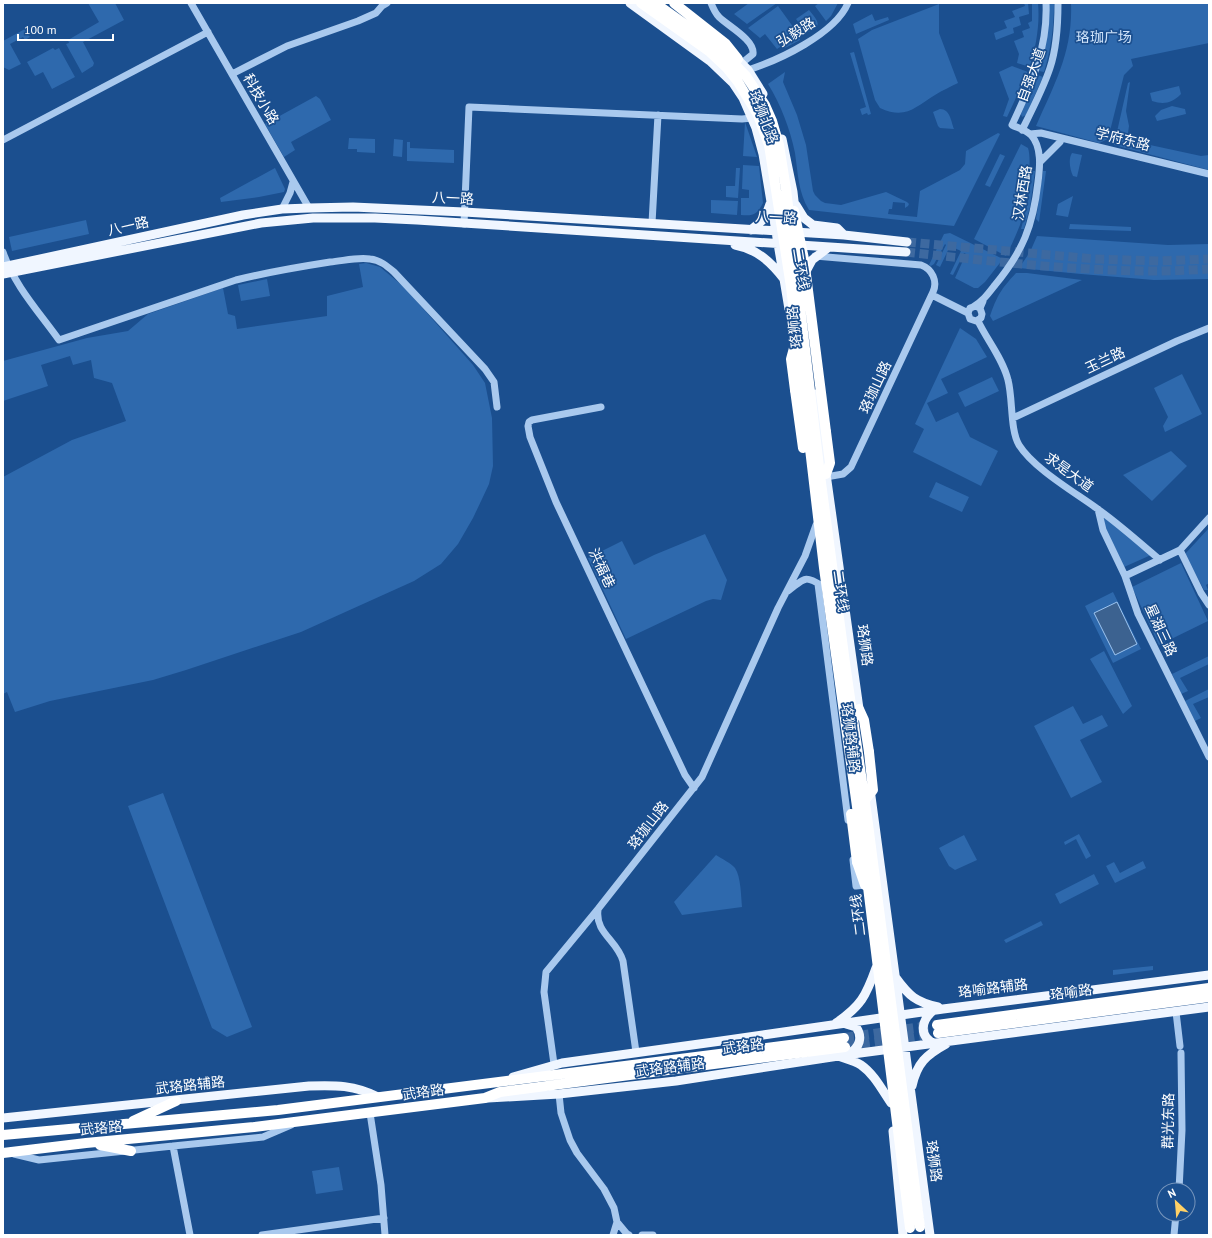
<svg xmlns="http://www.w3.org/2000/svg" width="1212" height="1238" font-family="'PT Sans','Noto Sans SC',sans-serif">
	<rect width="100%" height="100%" fill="#1b4f8f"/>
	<path fill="#2e69ad" d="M88 3H115L124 20 83 42 94 63 93 66 82 73 66 44 69 43 68 40 99 22Z
		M749 3H777L747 24 734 14Z
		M819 3H838L831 16 826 21 815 6Z
		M1024 3H1028L1029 14 1019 17 1021 25 1013 28 1014 33 996 40 994 33 1007 28 1004 21 1015 17 1012 11 1025 6Z
		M1032 3H1038C1040 25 1036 46 1030 67L1017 63 1019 54 1014 41 1024 37 1022 31 1030 28 1028 23 1032 21Z
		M1049 3H1054C1054 27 1051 49 1044 72L1039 71C1047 46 1048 28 1049 3Z
		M1071 3H1209V43L1131 59 1133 66 1124 75 1108 139 1099 143 1036 126C1055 83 1073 51 1071 3Z
		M939 4V33L958 83C950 87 943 90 935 95 915 107 906 120 880 108L875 100 858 39 872 30Z
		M778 6 799 35 800 40 785 48 783 45 777 49 765 34 760 38 748 28Z
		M809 10C817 20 824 26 808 32L805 31 796 19Z
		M872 14 875 21 888 17 889 20 856 34 853 24Z
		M25 29 30 37 25 40 23 37 10 44 21 64 9 70 3 67V41Z
		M53 48 55 50 59 48 75 77 52 89 43 72 35 76 27 62Z
		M854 52 871 114 868 115 867 113 862 115 860 109 866 107 850 53Z
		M1012 66 1028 72 1007 117 1003 116 1009 99 999 72Z
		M785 72 783 82 797 115 806 145 813 191 815 195 821 201 825 203 841 205 886 192 907 202 909 204 908 206 905 208V203L893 202 892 209H889L888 214 917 217 920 191 960 170 965 164 966 151 998 133 1000 134 954 226 809 210C798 192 798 173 795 153 790 129 781 105 768 84Z
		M1038 75 1043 77 1026 115 1022 117 1021 114Z
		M1130 82 1126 111 1129 126 1127 140 1201 156 1209 155V170L1114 145 1128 83Z
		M1179 86 1181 94C1172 103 1164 105 1152 101L1150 93Z
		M316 96 320 99 331 120 291 142 295 150 284 157 265 124Z
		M1172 106 1185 109 1186 114 1157 121 1155 116 1161 110Z
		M940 109C950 109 951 121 954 129L940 128 938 126 933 112Z
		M745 122 757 157 743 156Z
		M349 138 375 139V153L357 152V149H348Z
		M394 139 403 140 402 157 393 156Z
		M407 142H410V148L454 150V163L407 161Z
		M1021 144 1028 148C1033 163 1025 209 1020 225 1016 235 1011 246 1006 256L974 239Z
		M1072 153 1082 155 1077 177 1073 176C1070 170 1068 159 1072 153Z
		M1000 154 1005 156 990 187 985 185Z
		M743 165 759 166 763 203C757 215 753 216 741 215V198H749V190L742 189Z
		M275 168 285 189 284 192 259 197 221 202 220 198Z
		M736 168H740L738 198 726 197V186H735Z
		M1032 171H1035L1030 207 1024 229H1021L1027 206Z
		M1043 171H1046L1039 222 1036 219Z
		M1073 196 1068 217 1056 215 1058 204Z
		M711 200 738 201 737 215 711 213Z
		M86 220 89 234 12 251 9 237Z
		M1070 224 1131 227V231L1069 229Z
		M950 233 1003 259 985 282 978 288H974L955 278 966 254 964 253 953 275 950 274 961 251 950 246 940 267 936 265 946 245 945 244 934 264 931 266 929 265 944 234Z
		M1037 236 1168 245 1209 244V279L1154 280 1081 274 1019 268 1030 252Z
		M366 263 380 267 404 287 473 365 485 383 492 418 493 466 489 484 482 499 473 518 458 544 441 564 414 581 301 632 186 670 153 680 50 701 15 712 7 692 3 694V477L72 440 126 421 112 383 94 378 91 360 73 365 70 356 41 365 48 386 3 401V361L87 338 128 331 148 314 223 288 228 314 235 316 237 329 327 316V296L363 287 359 264Z
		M1016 273H1027L1082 280 993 321 990 316C997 296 1001 289 1016 273Z
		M267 279 270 296 241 301 238 285Z
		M960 328 976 339 987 357 941 379 948 393 927 403 936 422 958 412 970 437 998 451 981 486 913 452 924 429 915 424Z
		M1182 374 1202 414 1165 432 1163 426 1168 417 1154 388Z
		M992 377 999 391 965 407 958 393Z
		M1171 451 1187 466 1152 501 1123 475Z
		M936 482 969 497 962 512 929 497Z
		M1101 514 1151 555 1124 567 1105 529Z
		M1209 528V583L1206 585 1208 590H1204L1185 554Z
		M705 534 727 580 721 600 713 599 706 601 626 639 588 558 622 541 634 565 654 555Z
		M1181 563 1208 621 1159 645 1132 587Z
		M1113 592 1141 649 1113 663 1085 606Z
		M1104 651 1132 706 1123 714 1090 659Z
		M1209 656V664L1180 678 1188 691 1181 694 1172 674Z
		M1209 689V697L1193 704 1201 718 1195 721 1185 701Z
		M1073 706 1083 724 1102 715 1108 726 1080 740 1102 782 1071 798 1034 726Z
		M163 793 252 1027 227 1037 212 1028 128 806Z
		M1079 834 1091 856 1086 859 1076 839 1065 845 1064 842Z
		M964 835 977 860 955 870 949 866 939 848Z
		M716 855C722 859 731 863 735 868 741 877 741 896 742 907L682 915 674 902Z
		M1143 861 1146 868 1115 883 1106 866 1114 862 1120 873Z
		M1094 874 1099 884 1060 904 1055 894Z
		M1041 921 1043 925 1006 943 1004 940Z
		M1153 966V970L1113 975V970Z
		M339 1167 343 1190 316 1194 312 1171Z"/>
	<path fill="#3c6290" stroke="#9cc4f0" d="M1117 602 1137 644 1115 655 1094 613Z"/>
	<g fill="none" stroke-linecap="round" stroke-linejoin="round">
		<path stroke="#3d69a0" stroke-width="9" stroke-dasharray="9 4.5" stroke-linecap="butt" d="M907 242 1095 259 1159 261 1209 259
			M906 252C989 261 1073 271 1157 271 1174 271 1192 270 1209 269"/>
		<path stroke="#3d69a0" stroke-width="10" stroke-dasharray="10 5" stroke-linecap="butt" d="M844 1038 937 1025
			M845 1047 938 1033"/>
		<path stroke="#a9c9ee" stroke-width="7" d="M191 3 309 208
			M711 3C713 8 715 13 719 17 728 26 755 40 753 54L742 63
			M748 70C779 60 835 34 848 3
			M232 74 287 46 358 21 376 13 382 6 387 3
			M1022 130C1032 110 1043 89 1050 68 1057 47 1058 24 1058 3
			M1030 134 1041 133 1209 174
			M3 140 208 32
			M1040 162 1060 142
			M282 209 290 193 293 182
			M652 223 658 115
			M464 224 469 107 742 119 752 118
			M3 252C14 285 39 312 59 340L236 280C268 272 298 267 330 262 343 261 357 257 370 259 380 260 387 266 394 272L485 369 494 382 497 407
			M815 256 921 265C932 269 938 281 933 292L851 467 843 474 826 477
			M932 295 968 313
			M973 307C983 301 988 294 995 285 1023 251 1033 226 1038 182 1040 167 1042 147 1031 135 1026 130 1018 128 1012 125 1031 84 1048 49 1046 3
			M980 308 976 306 970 308 968 313 970 319 976 321 981 318 982 314 980 308 983 301
			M978 321C987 340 1003 359 1008 380 1013 399 1010 430 1019 445 1034 469 1076 493 1099 510 1120 525 1140 543 1160 560
			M601 407 532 420 529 422 528 426 530 437 556 502 685 775 694 788
			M1013 418 1177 341 1209 328
			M1098 509 1103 530 1125 576 1138 614 1209 757
			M1180 550 1201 593 1209 605
			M1125 576 1180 550 1209 518
			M818 584 848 820
			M788 591C804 579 804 574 822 586
			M853 860 856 886 865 885
			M598 910C595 933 617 940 623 961L636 1052
			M1176 1012 1180 1046
			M554 1064 544 992 546 972 598 909 702 777 778 608 805 556 816 525
			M559 1094 561 1113 570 1140 577 1153 604 1189 614 1208 617 1222 627 1234 629 1235
			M370 1113 381 1185 385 1235
			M173 1146 190 1235
			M14 1154 39 1160 173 1146 263 1137 291 1125
			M1179 1190 1182 1130 1181 1053
			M262 1235 384 1218
			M613 1235 617 1222
			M642 1235H653
			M1174 1235 1176 1214"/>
		<path stroke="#f0f6ff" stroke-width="9" d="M630 3 710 61 733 83 743 98 756 128 763 154 789 309
			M733 55 748 70 763 94
			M782 139 793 192 796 219
			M796 205 804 218 813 225 837 228 844 235
			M751 230 765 218 770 204
			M735 245C757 249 771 262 784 279
			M3 267 243 215 282 209 309 208 353 207 464 212 844 235 907 242
			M805 273 812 260 829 247
			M3 274 261 223 313 218H375L417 220 906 252
			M816 394 826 474 860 716
			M870 789 930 1235
			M896 978C909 996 916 1002 938 1007
			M934 1010C921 1020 918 1036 935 1044
			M836 1023C861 1006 866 996 876 968
			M846 1024 856 1027C863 1037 860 1048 848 1054
			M841 1057C847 1059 855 1061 861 1065 874 1074 882 1090 891 1103
			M513 1077 562 1063 721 1041 943 1009 1209 975
			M912 1086C917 1063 926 1055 946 1044
			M488 1098 559 1094 676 1081 845 1055 1209 1007
			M3 1118 309 1086C335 1085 355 1085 378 1097
			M893 1131 903 1235"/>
		<path stroke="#fff" stroke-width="10" d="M794 348 791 359 795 390
			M826 474 830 463 826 432
			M859 709 864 720 869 752
			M857 862 865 885
			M937 1025 1209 988
			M938 1033 1209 997
			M133 1121 176 1101
			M3 1135 278 1110 844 1038
			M100 1145 131 1151
			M3 1153 86 1143 254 1127 485 1098 500 1092 845 1047"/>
		<path stroke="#fff" stroke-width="10" d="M641 3 710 52 726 67 738 82 758 115 769 145 791 287 824 568 867 879 910 1228
			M655 3 721 50 746 76 765 105 772 121 779 145 786 189 820 475 845 663 868 824 920 1227
			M674 3 726 44 738 59
			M794 211 804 259 826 432
			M795 390 803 448
			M865 800 873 790 869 752
			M851 814 857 862"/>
	</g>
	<g text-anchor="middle" stroke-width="3.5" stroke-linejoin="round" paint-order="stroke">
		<g font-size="14" fill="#fff" stroke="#1b4f8f">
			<text transform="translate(796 32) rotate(-32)" y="5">弘毅路</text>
			<text transform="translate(1031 75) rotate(-70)" y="5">自强大道</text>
			<text transform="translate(261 99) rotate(60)" y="5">科技小路</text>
			<text transform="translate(764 117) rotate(69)" y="5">珞狮北路</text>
			<text transform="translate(1123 139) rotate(14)" y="5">学府东路</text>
			<text transform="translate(1022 193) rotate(-81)" y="5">汉林西路</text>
			<text transform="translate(453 198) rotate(3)" y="5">八一路</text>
			<text transform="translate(776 217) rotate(3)" y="5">八一路</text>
			<text transform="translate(128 226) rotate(-13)" y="5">八一路</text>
			<text transform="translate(801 269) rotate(81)" y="5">二环线</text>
			<text transform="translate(794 327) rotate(-96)" y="5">珞狮路</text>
			<text transform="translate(1105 360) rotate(-25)" y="5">玉兰路</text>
			<text transform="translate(875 387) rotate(-65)" y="5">珞珈山路</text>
			<text transform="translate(1069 472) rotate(36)" y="5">求是大道</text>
			<text transform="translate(602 568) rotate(65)" y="5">洪福巷</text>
			<text transform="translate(841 591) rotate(82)" y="5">二环线</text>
			<text transform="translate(1161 630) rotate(65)" y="5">星湖三路</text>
			<text transform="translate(865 645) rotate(82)" y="5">珞狮路</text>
			<text transform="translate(851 738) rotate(83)" y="5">珞狮路辅路</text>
			<text transform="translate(648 825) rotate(-52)" y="5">珞珈山路</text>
			<text transform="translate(858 915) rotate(-97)" y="5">二环线</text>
			<text transform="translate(993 988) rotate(-7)" y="5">珞喻路辅路</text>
			<text transform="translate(1071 992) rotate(-8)" y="5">珞喻路</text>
			<text transform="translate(743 1046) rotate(-7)" y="5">武珞路</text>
			<text transform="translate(670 1067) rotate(-7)" y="5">武珞路辅路</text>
			<text transform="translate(190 1085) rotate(-6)" y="5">武珞路辅路</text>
			<text transform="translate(423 1092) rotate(-8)" y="5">武珞路</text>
			<text transform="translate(1168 1121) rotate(-89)" y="5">群光东路</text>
			<text transform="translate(101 1128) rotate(-5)" y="5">武珞路</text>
			<text transform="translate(934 1161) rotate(82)" y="5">珞狮路</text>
		</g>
		<g font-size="14" fill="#cfe3fa" stroke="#1b4f8f">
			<text x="1104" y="42">珞珈广场</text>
		</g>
	</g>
	<rect width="1212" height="1238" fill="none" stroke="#ffffff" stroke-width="8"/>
	<g transform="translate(1176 1202) rotate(334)"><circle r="19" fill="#1b4f8f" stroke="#7695bc"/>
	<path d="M0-3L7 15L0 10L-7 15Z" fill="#ffd166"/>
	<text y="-6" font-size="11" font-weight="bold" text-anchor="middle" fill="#ffffff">N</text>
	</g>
	<path d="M18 34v6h95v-6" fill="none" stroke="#ffffff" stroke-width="2"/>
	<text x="24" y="34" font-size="12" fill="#ffffff" stroke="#1b4f8f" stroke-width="3" paint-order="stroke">100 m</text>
</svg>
